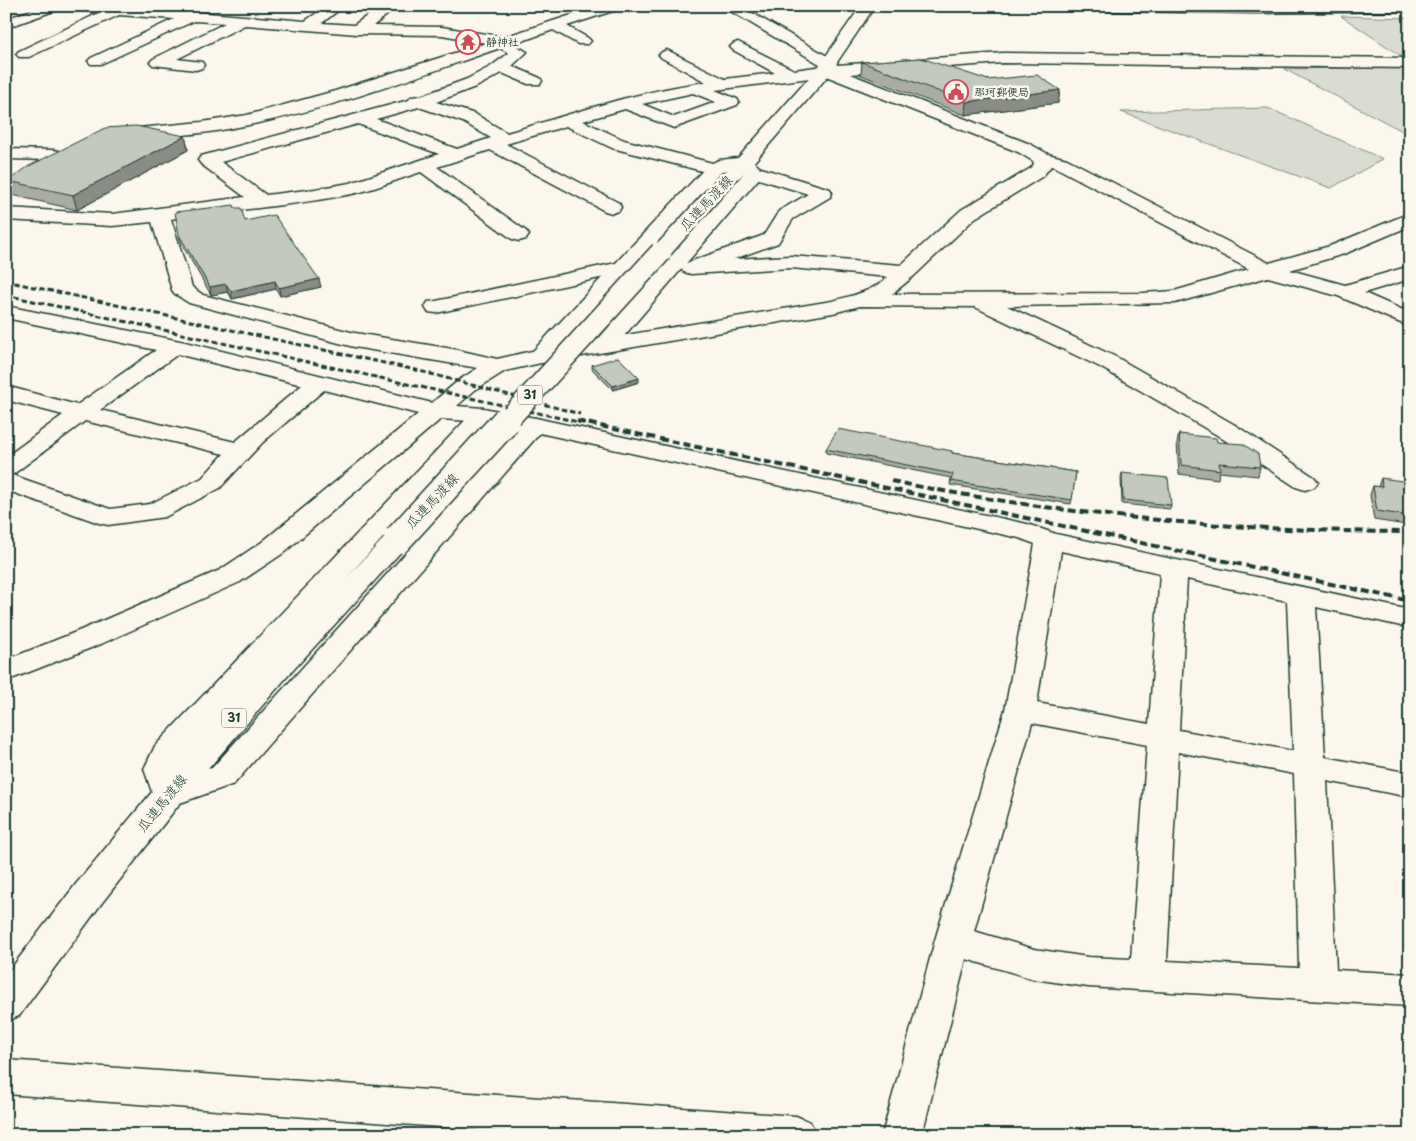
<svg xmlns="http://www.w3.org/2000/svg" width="1416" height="1141" font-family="'Playpen Sans','Klee One',sans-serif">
	<rect width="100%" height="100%" fill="#fbf7ec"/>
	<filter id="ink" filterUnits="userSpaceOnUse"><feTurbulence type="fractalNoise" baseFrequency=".02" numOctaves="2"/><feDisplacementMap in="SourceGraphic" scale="10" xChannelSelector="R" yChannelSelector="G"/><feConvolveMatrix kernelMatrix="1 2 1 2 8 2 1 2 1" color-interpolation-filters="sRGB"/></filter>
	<g filter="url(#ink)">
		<path fill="#dbdcd1" stroke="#7d8c82" d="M1341 16 1410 18V62Z
			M1410 67V135L1284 69Z
			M1268 108 1383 159 1331 188 1121 112Z"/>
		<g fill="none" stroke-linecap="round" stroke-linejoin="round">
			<defs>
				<path id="minor" d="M42 6H122L305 21 327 6H344L322 23 354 25 381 6H398L373 26 442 27 504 37 599 6H621L619 9 567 26 588 38 591 41 588 44H578L553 30 514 44 527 52 512 66 540 78 542 81 540 84H528L502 73 478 86 436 102 475 114 507 133C572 114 638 91 706 82L662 58 659 55 662 52 667 50 725 79 775 73 733 50 730 47 733 44 738 42 794 70 823 66 722 6H740L836 61 837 65 1003 53 1410 58V68L1003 63 850 74 1030 144 1048 154 1067 159 1269 263 1330 246 1410 213V226L1344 254 1290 270 1345 285 1410 266V279L1364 293 1410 313V327L1338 296 1268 277 1175 303 1007 306 1116 357 1235 425 1314 477 1318 482 1314 487 1305 490 1296 487 1217 435 1100 367 975 307 860 306 833 313 541 363 505 371 475 390 457 406 483 408 535 418 1027 524 1056 534 1410 610V628L1316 607 1325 757 1410 773V797L1327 781 1336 970 1410 974V1006L1088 987 1034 979 966 959 922 1135H882L935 940 1005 710 1035 544 1019 538 535 432 483 422 441 419 282 554 240 582 101 644 6 681V660L81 630 220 570 262 542 418 414 324 390 263 442 220 488 165 517 108 525 99 523 6 490V457L63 415 6 400V386L77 405 156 350 6 318V306L185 342 432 403 459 380 478 368 354 347 189 303 175 294 172 290 152 222 112 226 6 220V208L112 214 245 197 201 164 198 160 201 156 409 100 411 97 421 96 467 79 490 67 509 53 500 48C413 78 323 112 233 128 197 135 160 137 123 139L117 138 114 134 117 130 202 122 247 115 335 91 486 43 442 35 357 34 245 25 177 59 202 62 204 65 202 68 196 70 153 65 150 62 153 59 225 23 194 21 101 64H91L88 61 91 58 174 19 119 15 29 57H19L16 54 19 51 99 13 62 8 6 28V19ZM826 76 1018 152 1033 161 1034 164 1031 168 961 210 901 265 791 256 734 259 778 243 793 219 830 197 832 193 830 189 761 168 755 167 749 168 746 172 749 176 808 194 779 211 764 235 684 264 681 268 684 272 691 274 791 268 888 277C873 291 852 296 832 301L541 349 497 359 453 349 355 333 203 295 192 287 171 219C231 210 292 206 352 194 375 189 398 179 421 172L512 239 519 241 526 239 529 235 526 231 437 167 490 150 605 211 612 213 619 211 621 207 619 203 506 144 566 126 612 148 714 174 720 173 723 169 720 165 624 140 583 121 625 109 674 128 737 105 739 102 737 99 715 90ZM693 93 716 102 674 117 642 104ZM419 107 463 122 491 138 457 149 376 119ZM358 124 439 154 350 183 315 189 266 195 221 162ZM1051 166 1055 167 1249 269 1174 291 1143 293 892 294 914 276 975 218 1043 176ZM178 354 185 356 302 385 235 442 100 410ZM85 421 224 454 202 478 150 504 110 509 12 475ZM1061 551 1160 573 1149 724 1037 703ZM1187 579 1287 601 1293 751 1179 730ZM1032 723 1147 745 1131 959 1088 957 1034 949 974 931ZM1178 752 1294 774 1299 968 1167 961Z
					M1055 6H1410V11L1252 13 1062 10Z
					M6 149 53 150 59 151 62 155 59 159 53 160 6 159Z
					M621 262 628 264 631 268 628 272 436 313 428 312 425 307 428 302 436 301Z
					M6 1060 796 1116 810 1122 816 1135H544L6 1094Z"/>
				<path id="major" d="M861 6H875L827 77 754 162 764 172 761 176 612 350 604 352 596 350 593 345 745 172C738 179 735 182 725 180L722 176 727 170 720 173 549 361 541 363 533 361 530 356 533 351 708 165 719 160 738 158 816 70Z
					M483 408 491 410 495 415 491 420 347 577 389 533 398 531 407 533 411 539 407 545 285 679 208 769 212 768 526 420 535 418 544 420 547 425 234 784 180 803 101 904 19 1016 6 1021V975L76 884 152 792 144 769 155 746 475 410Z"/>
			</defs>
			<use href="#minor" stroke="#1f3d34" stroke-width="3"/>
			<use href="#major" stroke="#1f3d34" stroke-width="3"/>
			<use href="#minor" fill="#fbf7ec" fill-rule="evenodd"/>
			<use href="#major" fill="#fbf7ec" fill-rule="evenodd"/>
			<path stroke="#1f3d34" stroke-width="3" stroke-dasharray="5.5 3" stroke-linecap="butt" d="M6 281 416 370 580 414
				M6 295 583 423"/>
			<path stroke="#1f3d34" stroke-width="4" stroke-dasharray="8 4" stroke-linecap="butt" d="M577 421 1410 601
				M891 481C1066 516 1232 531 1410 532"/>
			<defs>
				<path id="major-bridge-far1" d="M505 423 661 252"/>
				<path id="major-bridge" d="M398 539 506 421"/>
			</defs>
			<use href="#major-bridge-far1" stroke="#1f3d34" stroke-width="24" stroke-linecap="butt"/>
			<use href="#major-bridge" stroke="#1f3d34" stroke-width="31" stroke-linecap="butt"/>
			<use href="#major-bridge-far1" stroke="#fbf7ec" stroke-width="21"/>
			<use href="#major-bridge" stroke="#fbf7ec" stroke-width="28"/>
		</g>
		<path fill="#a9ada3" stroke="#1f3d34" d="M862 62 1060 90 1058 103 965 115 861 75Z
			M185 136 188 150 77 210 12 195 8 181Z
			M245 221 321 287 280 296 276 289 232 299 228 292 211 295 181 243 179 235Z
			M592 365 639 382 613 390 592 369Z
			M1179 434 1217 442 1260 467 1258 476 1219 472 1218 479 1179 474 1177 443Z
			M826 449 952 453 1076 472 1071 504 950 485 951 478 826 453Z
			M1122 473 1171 505 1170 509 1122 504 1121 478Z
			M1381 478 1409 516 1406 525 1374 520 1370 495 1373 486 1378 487Z"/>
		<path fill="#898d85" stroke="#1f3d34" d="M1060 90 1058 103 965 115 966 102Z
			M185 136 188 150 77 210 73 195Z
			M319 279 321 287 280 296 279 288Z
			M275 281 276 289 232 299 231 291Z
			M226 284 228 292 211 295 210 287Z
			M639 378V382L613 390V386Z"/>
		<path fill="#c4c9be" stroke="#1f3d34" d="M921 58 988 80 1037 75 1060 90 966 102 862 62Z
			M136 126 185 136 73 195 8 181 29 166 105 128Z
			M234 205 235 208H241L245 221 274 215 319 279 279 288 275 281 231 291 226 284 210 287 179 235 175 212Z
			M618 357 639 378 613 386 592 365Z
			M838 429 952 451V453L1076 472 1072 500 951 481 953 474 826 449Z
			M1179 434 1216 438 1217 442 1243 444 1258 454 1260 467 1219 463 1220 470 1181 465Z
			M1122 473 1168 478 1171 505 1123 500Z
			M1381 478 1402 481 1409 516 1377 511 1373 486 1382 487Z"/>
	</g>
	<defs>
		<symbol id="temple-ring" viewBox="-11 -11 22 22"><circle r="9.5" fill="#fbf7ec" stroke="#d1495b" stroke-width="1.5"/><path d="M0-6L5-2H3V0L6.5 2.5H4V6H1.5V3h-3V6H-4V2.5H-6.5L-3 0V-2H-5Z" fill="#d1495b"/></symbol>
		<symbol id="civic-ring" viewBox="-11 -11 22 22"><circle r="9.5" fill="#fbf7ec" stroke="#d1495b" stroke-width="1.5"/><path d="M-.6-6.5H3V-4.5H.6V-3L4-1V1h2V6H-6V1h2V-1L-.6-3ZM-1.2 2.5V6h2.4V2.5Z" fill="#d1495b"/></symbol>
	</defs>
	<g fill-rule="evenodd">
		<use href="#temple-ring" x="454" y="28" width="28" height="28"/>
		<use href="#civic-ring" x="942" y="78" width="28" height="28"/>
	</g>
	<g text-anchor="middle" stroke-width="5" stroke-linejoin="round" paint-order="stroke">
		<g font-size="11" font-weight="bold" fill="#1f3d34" stroke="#fbf7ec" text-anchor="start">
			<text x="486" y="46">静神社</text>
			<text x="974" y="96">那珂郵便局</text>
		</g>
		<g fill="#fbf7ec" stroke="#61756b" stroke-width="1">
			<rect x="517.5" y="385.5" width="25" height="19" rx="4"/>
			<rect x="221.5" y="708.5" width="25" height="19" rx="4"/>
		</g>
		<g font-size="12" font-weight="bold" fill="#1f3d34">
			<text x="530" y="399">31</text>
			<text x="234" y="722">31</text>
		</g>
		<g font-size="14" fill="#1f3d34" stroke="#fbf7ec">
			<text transform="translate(706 203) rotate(-47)" y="5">瓜連馬渡線</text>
			<text transform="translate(432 501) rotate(-47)" y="5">瓜連馬渡線</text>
			<text transform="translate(162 803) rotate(-51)" y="5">瓜連馬渡線</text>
		</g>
	</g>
	<rect width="1416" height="1141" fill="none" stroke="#fbf7ec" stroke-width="25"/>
	<rect x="12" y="12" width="1391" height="1116" fill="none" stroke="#1f3d34" stroke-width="2" filter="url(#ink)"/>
</svg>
